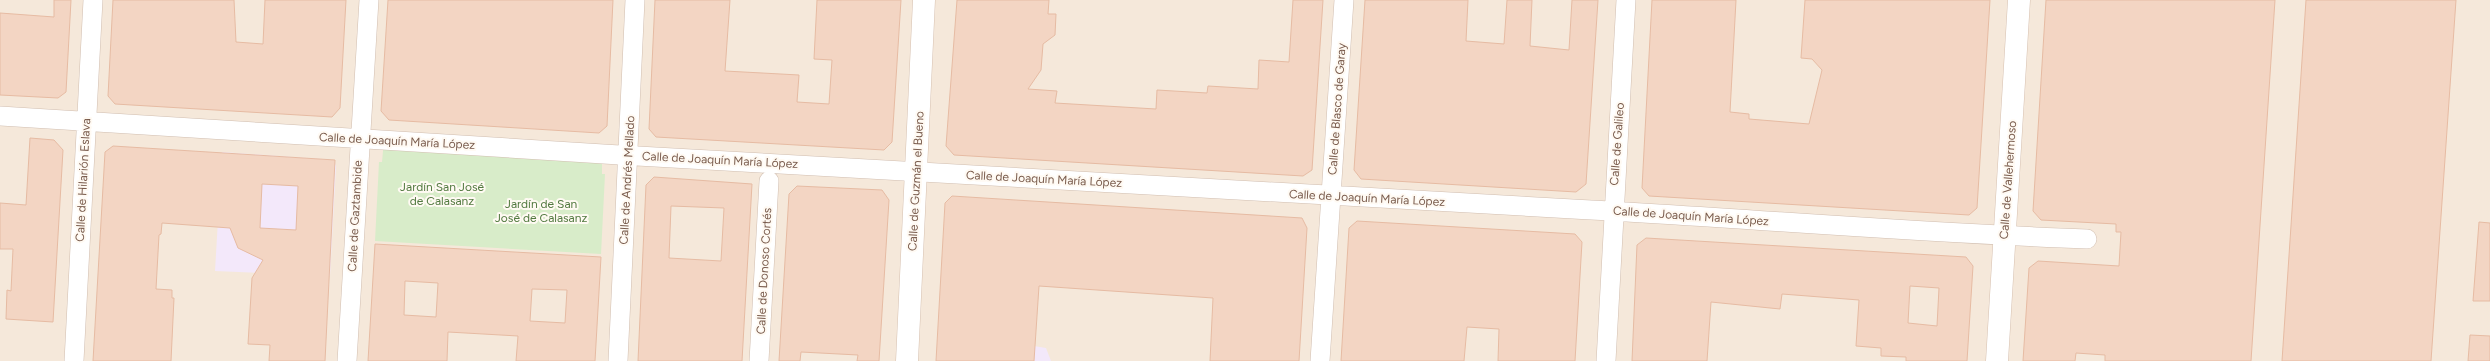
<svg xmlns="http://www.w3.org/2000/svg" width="2490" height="361" font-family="Figtree,sans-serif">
	<rect width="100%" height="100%" fill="#fdf6ec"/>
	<path fill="#f5e8da" d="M0 0H2490V361H0Z"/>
	<path fill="#f3e8fa" d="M222 152 333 160 336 166 330 276 215 271Z
		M1034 346 1046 348 1051 361H936V357L950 359Z"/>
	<path fill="#d8ecc9" d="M384 140 602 153V174H605L601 254 375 241 379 162H382Z"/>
	<path fill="#f3d5c3" stroke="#e6bba3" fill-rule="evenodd" d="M54 0H71L66 92 58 98 0 95V13L54 17Z
		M113 0H234L236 42 263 44 265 0H346L340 108 332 117 115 104 108 96Z
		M388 0H613L607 126 599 133 389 120 381 111Z
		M655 0H730L725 71 799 75 797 102 829 104 832 60 814 59 817 0H901L892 142 884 150 656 137 649 129Z
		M957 0H1049L1048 14H1056L1055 35 1043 44 1041 70 1028 89 1057 91 1055 103 1156 109 1157 90 1207 93 1208 86 1258 89 1259 60 1289 62 1293 0H1323L1312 170 1303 176 954 155 946 146Z
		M1365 0H1468L1466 41 1504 44 1507 0H1532L1530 46 1569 50 1572 0H1598L1586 184 1576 192 1361 179 1354 170Z
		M1652 0H1736L1730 112 1749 114V119L1809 124 1822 70 1812 59 1801 58 1805 0H1990L1977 208 1969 215 1649 196 1642 188Z
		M2046 0H2275L2251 361H2105V355L2076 353 2075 361H2023L2029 268 2038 261 2119 266 2121 232H2116V224L2041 220 2033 211Z
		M2306 0H2456L2431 361H2282Z
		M30 138 54 140 63 150 53 322 6 319 7 290 11 291 13 249H0V203L26 205Z
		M113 146 335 160 325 361H269L270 345 248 344 252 278 263 260 238 248 230 228 162 223 161 234 159 235 156 289 172 290V298H174L171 361H93L105 152ZM262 184 298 186 296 230 260 228Z
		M654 177 752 184 742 361H638L646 185ZM671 206 724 208 721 261 669 258Z
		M797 186 882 190 889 200 879 361H857L858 355 801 352 800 361H779L789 194Z
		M952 196 1302 218 1307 228 1299 361H1210L1213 298 1039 286 1034 361H936L945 203Z
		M1357 221 1575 234 1582 242 1575 361H1498L1499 329 1467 327 1464 361H1341L1349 228Z
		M2479 222 2490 223V301H2473Z
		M1646 238 1966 257 1973 266 1967 361H1906V357L1881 356V348L1856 346 1859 300 1782 294 1780 309 1711 302 1707 361H1632L1637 245ZM1910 286 1939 288 1937 326 1908 323Z
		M375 244 601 257 595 361H516L518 336 448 332 447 361H368ZM405 281 438 283 436 317 404 315ZM532 289 567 290 565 323 530 321Z
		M2470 335 2490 336V361H2468Z"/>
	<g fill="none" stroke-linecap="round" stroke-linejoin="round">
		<defs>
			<path id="street" d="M0 116C524 151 1049 180 1573 209 1745 218 1916 233 2087 239
				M74 361 93 0
				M347 361 369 0
				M618 361 635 0
				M759 361 769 181
				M1320 361 1344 0
				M1606 361 1626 0"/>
			<path id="secondary" d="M907 361 924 0
				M1997 361 2019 0"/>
		</defs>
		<use href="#street" stroke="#d1beb0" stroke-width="20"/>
		<use href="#secondary" stroke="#d6c0b0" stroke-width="23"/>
		<use href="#street" stroke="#fff" stroke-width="19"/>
		<use href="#secondary" stroke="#fff" stroke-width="22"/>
	</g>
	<g text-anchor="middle" stroke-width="4" stroke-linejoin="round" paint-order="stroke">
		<g font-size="12" fill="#7a5c4d" stroke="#fffaf3">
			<text transform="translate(1337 109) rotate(-86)" y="4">Calle de Blasco de Garay</text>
			<text transform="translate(397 141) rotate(3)" y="4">Calle de Joaquín María López</text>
			<text transform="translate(1617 144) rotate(-86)" y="4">Calle de Galileo</text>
			<text transform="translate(720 160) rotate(3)" y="4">Calle de Joaquín María López</text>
			<text transform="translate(1044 179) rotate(3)" y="4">Calle de Joaquín María López</text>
			<text transform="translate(83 180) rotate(-87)" y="4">Calle de Hilarión Eslava</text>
			<text transform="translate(627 180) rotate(-87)" y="4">Calle de Andrés Mellado</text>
			<text transform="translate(2008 180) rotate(-86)" y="4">Calle de Vallehermoso</text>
			<text transform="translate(916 181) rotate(-87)" y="4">Calle de Guzmán el Bueno</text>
			<text transform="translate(1367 198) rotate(3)" y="4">Calle de Joaquín María López</text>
			<text transform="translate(355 216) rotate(-87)" y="4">Calle de Gaztambide</text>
			<text transform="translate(1691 216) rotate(4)" y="4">Calle de Joaquín María López</text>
			<text transform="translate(764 271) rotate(-87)" y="4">Calle de Donoso Cortés</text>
		</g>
		<g font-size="12" fill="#537a41" stroke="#fffaf3">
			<text x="442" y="191">Jardín San José<tspan x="442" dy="14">de Calasanz</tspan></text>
			<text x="541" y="208">Jardín de San<tspan x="541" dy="14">José de Calasanz</tspan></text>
		</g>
	</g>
</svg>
